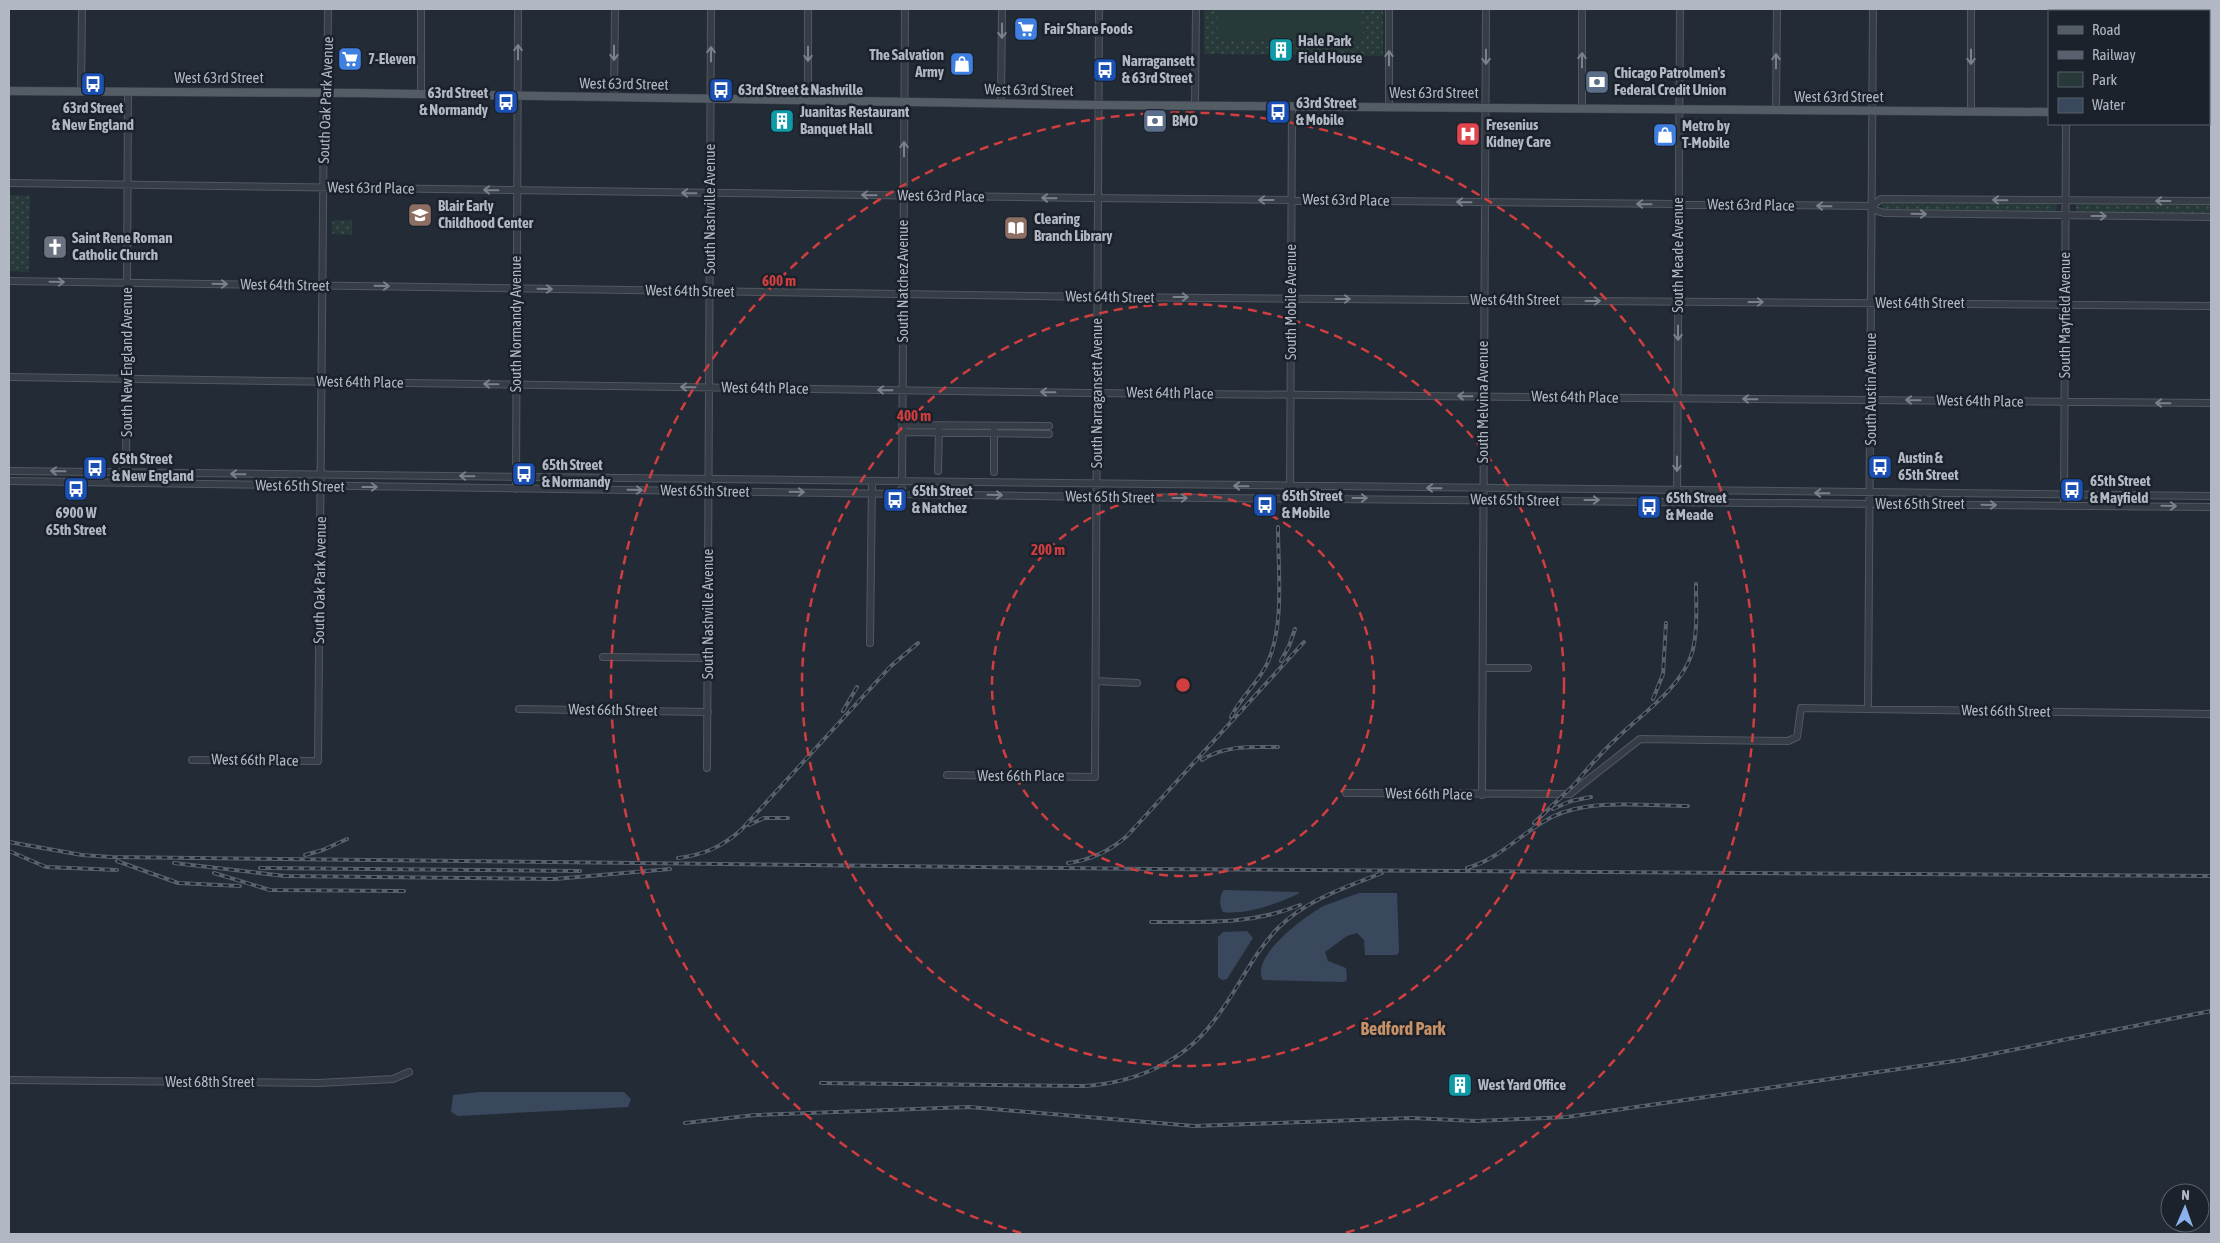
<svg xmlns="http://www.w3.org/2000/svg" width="2220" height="1243" font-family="'Asap Condensed',sans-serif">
	<defs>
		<pattern id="green-dots" width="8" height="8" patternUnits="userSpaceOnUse" patternTransform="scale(1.25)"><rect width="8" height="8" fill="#283939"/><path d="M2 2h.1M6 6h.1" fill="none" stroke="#455454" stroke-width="1.8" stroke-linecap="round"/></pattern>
	</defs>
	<rect width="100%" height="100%" fill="#232b36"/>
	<path fill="url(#green-dots)" d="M1204 9H1383V56L1204 54Z
		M9 195 30 196 29 272 9 271Z
		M1882 202 2057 203 2056 211 1882 210Z
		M2076 203 2211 204V213L2076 212Z
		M335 220H352V235L332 234V222Z"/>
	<path fill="#283939" d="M1218 9H1362L1363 35 1360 40 1221 41 1217 36Z"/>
	<path fill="#3a485d" d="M1224 890 1299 892 1298 894C1276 904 1247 915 1223 912 1219 905 1219 896 1224 890Z
		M1359 893H1397L1399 952 1397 955H1365L1364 940 1357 933 1347 936 1325 952 1328 961 1346 968 1347 980 1344 982 1263 980C1249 957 1307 914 1326 905 1337 901 1348 897 1359 893Z
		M1247 931 1253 938 1227 979 1222 980 1218 977V937L1223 932Z
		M480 1092H624L631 1099 628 1107 458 1116 451 1112 453 1095Z"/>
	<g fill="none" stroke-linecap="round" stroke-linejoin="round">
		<defs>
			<path id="minor" d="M2067 11V9
				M2165 11V9
				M81 92 82 9
				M421 94V9
				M614 97 615 9
				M808 100V9
				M1001 103 1002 9
				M1195 105 1196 9
				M1389 107V9
				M1582 108V9
				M1776 110 1777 9
				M1971 111V9
				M9 183 1089 198 1872 206 1877 211 1885 213 2211 217
				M1872 206 1881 199 2211 201
				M9 281 1097 297 2211 306
				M9 377 1088 393 2211 403
				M902 425 1049 426
				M902 432 1049 434
				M9 471 2211 496
				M938 471 939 429
				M994 472V430
				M9 481 1096 497 2211 507
				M126 483 128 92
				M516 489 518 9
				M902 494 905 9
				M1290 498 1292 106
				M1677 501 1680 9
				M2064 505 2066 124
				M870 643 872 481
				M603 657 708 658
				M1483 668H1528
				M1096 681 1137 683
				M519 709 708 712
				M1868 709 1873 9
				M192 760 318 761 324 104 327 82 328 9
				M707 768 711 9
				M947 775 1095 777 1099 9
				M1346 793 1570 794 1640 739 1788 741 1797 737 1801 708 2211 714
				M1482 795 1486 9
				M9 1080 319 1083 393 1079 409 1072"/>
			<path id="major" d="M9 91 355 93 1098 105 2049 112
				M2209 114H2211"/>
		</defs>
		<use href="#minor" stroke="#515861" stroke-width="8"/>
		<use href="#major" stroke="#3f4650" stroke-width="9"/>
		<use href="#minor" stroke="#363d46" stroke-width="6"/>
		<use href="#major" stroke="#545c66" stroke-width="8"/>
		<defs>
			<path id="rail" d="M1281 661 1289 646 1295 629
				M1653 699 1663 674 1666 623
				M843 711 857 687
				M1231 717C1241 697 1258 683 1267 664 1285 626 1278 569 1278 527
				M1202 760C1225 745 1251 747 1278 747
				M1573 786C1587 769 1601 753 1617 738 1643 713 1681 688 1692 653 1698 631 1696 607 1696 584
				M1553 809 1571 801 1591 797
				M1534 823 1577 782
				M749 825 764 818H788
				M9 842 82 855 111 857 1154 869 2211 876
				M9 851 46 867 117 870
				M305 855 323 850 347 839
				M678 858C703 855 722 847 741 830L891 666 918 643
				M117 861 178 883 240 886
				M174 863 285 876 555 879 670 869
				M1068 863C1091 860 1110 851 1127 836L1304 642
				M260 868 580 871
				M1467 868C1500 859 1522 832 1552 817 1590 798 1646 806 1688 806
				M214 873 270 890 404 891
				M1151 922C1203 922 1252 925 1300 905
				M821 1083 1084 1086C1134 1083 1182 1063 1213 1022 1237 992 1251 956 1278 928 1306 900 1346 887 1382 873
				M685 1123 755 1115 969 1107 1194 1126 1411 1118 1476 1121 1567 1117 1961 1060 2211 1011"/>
		</defs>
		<use href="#rail" stroke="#58616d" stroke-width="4"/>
		<use href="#rail" stroke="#1b222b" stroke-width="2" stroke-dasharray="5.5" stroke-linecap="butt"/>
	</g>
	<defs><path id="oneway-shaft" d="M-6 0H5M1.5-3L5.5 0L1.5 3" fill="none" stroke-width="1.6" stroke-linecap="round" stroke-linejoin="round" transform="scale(1.25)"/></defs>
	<g stroke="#7a818b">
		<use href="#oneway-shaft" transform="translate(1002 31) rotate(90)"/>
		<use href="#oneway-shaft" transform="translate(518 52) rotate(-90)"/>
		<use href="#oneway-shaft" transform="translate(614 53) rotate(90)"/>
		<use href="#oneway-shaft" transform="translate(711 54) rotate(-90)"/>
		<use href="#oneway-shaft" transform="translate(808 54) rotate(90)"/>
		<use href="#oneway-shaft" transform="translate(1486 57) rotate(90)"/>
		<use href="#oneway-shaft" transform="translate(1971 57) rotate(90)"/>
		<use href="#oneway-shaft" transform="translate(1389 58) rotate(-90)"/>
		<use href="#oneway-shaft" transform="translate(1582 60) rotate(-90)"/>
		<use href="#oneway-shaft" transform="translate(1776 61) rotate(-90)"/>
		<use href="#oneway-shaft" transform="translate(904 149) rotate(-90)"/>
		<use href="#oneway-shaft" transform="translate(491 190) rotate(-179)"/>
		<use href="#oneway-shaft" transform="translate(689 193) rotate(-179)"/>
		<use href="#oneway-shaft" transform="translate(869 195) rotate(-179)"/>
		<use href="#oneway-shaft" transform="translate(1049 198) rotate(-179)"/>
		<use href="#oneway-shaft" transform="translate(1266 200) rotate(-180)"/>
		<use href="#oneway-shaft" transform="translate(2000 200) rotate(-179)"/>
		<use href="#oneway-shaft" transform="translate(2163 201) rotate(-180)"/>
		<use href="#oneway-shaft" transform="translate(1464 202) rotate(-179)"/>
		<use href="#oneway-shaft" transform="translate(1644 204) rotate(-179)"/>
		<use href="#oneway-shaft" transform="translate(1824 206) rotate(-179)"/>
		<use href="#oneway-shaft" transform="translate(1919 214) rotate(1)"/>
		<use href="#oneway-shaft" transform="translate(2099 216)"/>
		<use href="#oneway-shaft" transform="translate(57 282) rotate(1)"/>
		<use href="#oneway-shaft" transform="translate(220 284) rotate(1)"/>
		<use href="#oneway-shaft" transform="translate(382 286) rotate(1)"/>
		<use href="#oneway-shaft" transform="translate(545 289) rotate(1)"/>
		<use href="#oneway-shaft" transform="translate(1181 297)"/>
		<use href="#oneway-shaft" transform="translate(1343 299)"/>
		<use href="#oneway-shaft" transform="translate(1593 301)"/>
		<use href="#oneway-shaft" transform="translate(1756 302)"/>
		<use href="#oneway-shaft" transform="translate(1678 333) rotate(90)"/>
		<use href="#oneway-shaft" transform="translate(491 384) rotate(-179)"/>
		<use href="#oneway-shaft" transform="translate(688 387) rotate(-179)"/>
		<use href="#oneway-shaft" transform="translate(885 390) rotate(-179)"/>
		<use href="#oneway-shaft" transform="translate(1048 392) rotate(-179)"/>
		<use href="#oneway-shaft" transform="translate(1465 396) rotate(-179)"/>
		<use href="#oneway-shaft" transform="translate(1750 399) rotate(-179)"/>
		<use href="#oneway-shaft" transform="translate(1913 400) rotate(-179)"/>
		<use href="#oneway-shaft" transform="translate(2163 403) rotate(-179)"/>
		<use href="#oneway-shaft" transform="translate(1677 464) rotate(90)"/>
		<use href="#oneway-shaft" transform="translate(58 471) rotate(-179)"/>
		<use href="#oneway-shaft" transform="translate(238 474) rotate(-179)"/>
		<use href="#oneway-shaft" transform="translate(467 476) rotate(-179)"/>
		<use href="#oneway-shaft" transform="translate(1241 486) rotate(-179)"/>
		<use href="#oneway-shaft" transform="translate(370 487)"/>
		<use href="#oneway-shaft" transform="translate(1434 488) rotate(-179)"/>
		<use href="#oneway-shaft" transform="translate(635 490) rotate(1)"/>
		<use href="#oneway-shaft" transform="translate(797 492) rotate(1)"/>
		<use href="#oneway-shaft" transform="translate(1822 493) rotate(-179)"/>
		<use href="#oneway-shaft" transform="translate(995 495) rotate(1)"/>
		<use href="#oneway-shaft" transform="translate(1180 498)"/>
		<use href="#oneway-shaft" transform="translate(1360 498)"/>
		<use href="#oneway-shaft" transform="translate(1592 500)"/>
		<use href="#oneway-shaft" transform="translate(1989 505) rotate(1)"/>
		<use href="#oneway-shaft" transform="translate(2169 506) rotate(1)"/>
	</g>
	<g fill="none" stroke="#d03e3f" stroke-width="2.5" stroke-dasharray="9 6">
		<circle cx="1183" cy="685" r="191"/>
		<circle cx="1183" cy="685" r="381"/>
		<path d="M1021 1233A572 572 0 1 1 1345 1233"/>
	</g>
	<defs>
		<symbol id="supermarket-square" viewBox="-11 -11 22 22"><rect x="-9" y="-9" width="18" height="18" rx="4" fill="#3f7fe0" stroke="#1b222b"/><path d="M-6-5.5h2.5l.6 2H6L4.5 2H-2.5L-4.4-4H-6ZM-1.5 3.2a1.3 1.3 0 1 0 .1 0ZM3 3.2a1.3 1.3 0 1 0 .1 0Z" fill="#fff"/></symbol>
		<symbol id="building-square" viewBox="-11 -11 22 22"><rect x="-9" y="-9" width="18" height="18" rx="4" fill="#0f9aa8" stroke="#1b222b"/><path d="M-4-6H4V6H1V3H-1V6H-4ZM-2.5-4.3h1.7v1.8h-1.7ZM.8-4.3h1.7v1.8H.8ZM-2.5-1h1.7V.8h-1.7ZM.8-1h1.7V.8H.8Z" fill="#fff"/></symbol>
		<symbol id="shop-square" viewBox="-11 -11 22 22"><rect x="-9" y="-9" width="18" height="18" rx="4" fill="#3f7fe0" stroke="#1b222b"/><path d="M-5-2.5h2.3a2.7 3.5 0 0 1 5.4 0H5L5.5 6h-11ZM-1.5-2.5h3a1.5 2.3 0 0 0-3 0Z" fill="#fff"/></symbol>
		<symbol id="bus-square" viewBox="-11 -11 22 22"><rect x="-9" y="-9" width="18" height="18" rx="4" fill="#1a4fb4" stroke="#1b222b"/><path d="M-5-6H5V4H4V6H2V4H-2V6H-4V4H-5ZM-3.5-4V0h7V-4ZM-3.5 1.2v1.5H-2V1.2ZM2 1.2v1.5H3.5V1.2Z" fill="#fff"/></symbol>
		<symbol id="bank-square" viewBox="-11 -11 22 22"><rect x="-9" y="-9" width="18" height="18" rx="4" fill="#5c6f8a" stroke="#1b222b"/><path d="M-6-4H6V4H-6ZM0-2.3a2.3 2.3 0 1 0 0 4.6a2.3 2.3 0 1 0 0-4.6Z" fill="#fff"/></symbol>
		<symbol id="hospital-square" viewBox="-11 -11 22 22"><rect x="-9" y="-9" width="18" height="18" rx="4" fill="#e0444e" stroke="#1b222b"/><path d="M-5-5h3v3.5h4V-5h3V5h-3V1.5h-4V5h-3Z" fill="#fff"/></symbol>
		<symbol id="school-square" viewBox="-11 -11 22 22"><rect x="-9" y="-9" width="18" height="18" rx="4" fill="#8d6e63" stroke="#1b222b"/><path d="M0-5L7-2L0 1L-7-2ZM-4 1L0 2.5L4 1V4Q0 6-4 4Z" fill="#fff"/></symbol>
		<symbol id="library-square" viewBox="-11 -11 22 22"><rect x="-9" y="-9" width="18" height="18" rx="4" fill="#8d6e63" stroke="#1b222b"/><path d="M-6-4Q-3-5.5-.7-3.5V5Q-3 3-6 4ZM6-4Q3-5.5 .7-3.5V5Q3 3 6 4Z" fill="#fff"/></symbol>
		<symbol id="church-square" viewBox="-11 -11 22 22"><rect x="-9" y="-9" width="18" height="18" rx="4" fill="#6b7280" stroke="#1b222b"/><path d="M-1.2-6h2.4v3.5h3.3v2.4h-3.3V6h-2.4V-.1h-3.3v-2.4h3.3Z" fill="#fff"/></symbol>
	</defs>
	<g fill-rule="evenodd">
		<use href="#supermarket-square" x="1012" y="15" width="28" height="28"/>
		<use href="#building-square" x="1267" y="36" width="28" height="28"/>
		<use href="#supermarket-square" x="336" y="45" width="28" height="28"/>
		<use href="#shop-square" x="948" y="50" width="28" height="28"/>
		<use href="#bus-square" x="1091" y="56" width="28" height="28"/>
		<use href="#bank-square" x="1583" y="68" width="28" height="28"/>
		<use href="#bus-square" x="79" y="70" width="28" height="28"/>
		<use href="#bus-square" x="707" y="76" width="28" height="28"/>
		<use href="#bus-square" x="492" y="88" width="28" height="28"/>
		<use href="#bus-square" x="1264" y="98" width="28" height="28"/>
		<use href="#building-square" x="768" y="107" width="28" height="28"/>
		<use href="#bank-square" x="1141" y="107" width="28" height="28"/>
		<use href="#hospital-square" x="1454" y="120" width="28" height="28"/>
		<use href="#shop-square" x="1651" y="121" width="28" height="28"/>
		<use href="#school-square" x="406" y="201" width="28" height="28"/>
		<use href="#library-square" x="1002" y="214" width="28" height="28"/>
		<use href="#church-square" x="41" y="233" width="28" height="28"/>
		<use href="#bus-square" x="1866" y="453" width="28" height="28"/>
		<use href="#bus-square" x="81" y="454" width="28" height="28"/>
		<use href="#bus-square" x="510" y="460" width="28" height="28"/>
		<use href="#bus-square" x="62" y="475" width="28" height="28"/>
		<use href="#bus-square" x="2058" y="476" width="28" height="28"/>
		<use href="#bus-square" x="881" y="486" width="28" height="28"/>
		<use href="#bus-square" x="1251" y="491" width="28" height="28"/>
		<use href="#bus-square" x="1635" y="493" width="28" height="28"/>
		<use href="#building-square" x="1446" y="1071" width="28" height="28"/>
	</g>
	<g text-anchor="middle" stroke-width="5" stroke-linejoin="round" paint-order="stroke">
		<g font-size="15" font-weight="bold" fill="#b1b8c3" stroke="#1b222b" text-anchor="start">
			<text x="1044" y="34">Fair Share Foods</text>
			<text x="1298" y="46">Hale Park<tspan x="1298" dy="17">Field House</tspan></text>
			<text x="944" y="60" text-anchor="end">The Salvation<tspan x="944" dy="17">Army</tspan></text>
			<text x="368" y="64">7-Eleven</text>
			<text x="1122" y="66">Narragansett<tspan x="1122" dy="17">&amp; 63rd Street</tspan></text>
			<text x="1614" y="78">Chicago Patrolmen's<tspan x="1614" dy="17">Federal Credit Union</tspan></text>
			<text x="738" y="95">63rd Street &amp; Nashville</text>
			<text x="488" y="98" text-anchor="end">63rd Street<tspan x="488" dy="17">&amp; Normandy</tspan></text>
			<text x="1296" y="108">63rd Street<tspan x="1296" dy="17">&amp; Mobile</tspan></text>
			<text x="93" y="113" text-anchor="middle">63rd Street<tspan x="93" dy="17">&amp; New England</tspan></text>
			<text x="800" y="117">Juanitas Restaurant<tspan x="800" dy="17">Banquet Hall</tspan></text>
			<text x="1172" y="126">BMO</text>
			<text x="1486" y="130">Fresenius<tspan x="1486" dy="17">Kidney Care</tspan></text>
			<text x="1682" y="131">Metro by<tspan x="1682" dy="17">T-Mobile</tspan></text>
			<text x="438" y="211">Blair Early<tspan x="438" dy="17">Childhood Center</tspan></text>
			<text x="1034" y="224">Clearing<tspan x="1034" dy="17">Branch Library</tspan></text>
			<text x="72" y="243">Saint Rene Roman<tspan x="72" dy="17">Catholic Church</tspan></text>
			<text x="1898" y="463">Austin &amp;<tspan x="1898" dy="17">65th Street</tspan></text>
			<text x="112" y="464">65th Street<tspan x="112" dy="17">&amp; New England</tspan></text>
			<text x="542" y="470">65th Street<tspan x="542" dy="17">&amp; Normandy</tspan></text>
			<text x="2090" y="486">65th Street<tspan x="2090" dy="17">&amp; Mayfield</tspan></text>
			<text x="912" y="496">65th Street<tspan x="912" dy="17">&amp; Natchez</tspan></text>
			<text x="1282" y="501">65th Street<tspan x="1282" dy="17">&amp; Mobile</tspan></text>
			<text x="1666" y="503">65th Street<tspan x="1666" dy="17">&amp; Meade</tspan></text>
			<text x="76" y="518" text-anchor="middle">6900 W<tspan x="76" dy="17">65th Street</tspan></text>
			<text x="1478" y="1090">West Yard Office</text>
		</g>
		<g font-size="15" fill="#b1b8c3" stroke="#1b222b">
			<text x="219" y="83">West 63rd Street</text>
			<text transform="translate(624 84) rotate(1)" y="5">West 63rd Street</text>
			<text transform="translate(1029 90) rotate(1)" y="5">West 63rd Street</text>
			<text x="1434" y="98">West 63rd Street</text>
			<text x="1839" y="102">West 63rd Street</text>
			<text transform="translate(326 100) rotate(-88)" y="5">South Oak Park Avenue</text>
			<text transform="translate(371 188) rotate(1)" y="5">West 63rd Place</text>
			<text transform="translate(941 196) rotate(1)" y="5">West 63rd Place</text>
			<text transform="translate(1346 200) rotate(1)" y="5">West 63rd Place</text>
			<text transform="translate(1751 205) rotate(1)" y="5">West 63rd Place</text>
			<text transform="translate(710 209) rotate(-90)" y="5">South Nashville Avenue</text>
			<text transform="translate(1678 255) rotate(-90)" y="5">South Meade Avenue</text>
			<text transform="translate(903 281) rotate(-90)" y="5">South Natchez Avenue</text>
			<text transform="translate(285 285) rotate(1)" y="5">West 64th Street</text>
			<text transform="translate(690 291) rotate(1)" y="5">West 64th Street</text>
			<text transform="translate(1110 297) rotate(1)" y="5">West 64th Street</text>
			<text x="1515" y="305">West 64th Street</text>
			<text transform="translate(1291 302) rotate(-90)" y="5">South Mobile Avenue</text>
			<text x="1920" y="308">West 64th Street</text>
			<text transform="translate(2065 315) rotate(-90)" y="5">South Mayfield Avenue</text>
			<text transform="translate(516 324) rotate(-90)" y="5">South Normandy Avenue</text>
			<text transform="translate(127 362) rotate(-90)" y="5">South New England Avenue</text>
			<text transform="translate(360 382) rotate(1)" y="5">West 64th Place</text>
			<text transform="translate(765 388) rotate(1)" y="5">West 64th Place</text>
			<text transform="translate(1871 389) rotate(-90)" y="5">South Austin Avenue</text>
			<text transform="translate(1097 393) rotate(-90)" y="5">South Narragansett Avenue</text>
			<text transform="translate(1170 393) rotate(1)" y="5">West 64th Place</text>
			<text transform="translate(1575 397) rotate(1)" y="5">West 64th Place</text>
			<text transform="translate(1980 401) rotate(1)" y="5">West 64th Place</text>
			<text transform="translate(1483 402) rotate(-90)" y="5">South Melvina Avenue</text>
			<text transform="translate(300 486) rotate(1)" y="5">West 65th Street</text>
			<text transform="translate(705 491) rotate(1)" y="5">West 65th Street</text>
			<text transform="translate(1110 497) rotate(1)" y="5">West 65th Street</text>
			<text transform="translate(1515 500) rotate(1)" y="5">West 65th Street</text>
			<text x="1920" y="509">West 65th Street</text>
			<text transform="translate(320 580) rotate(-89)" y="5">South Oak Park Avenue</text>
			<text transform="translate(708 614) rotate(-90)" y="5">South Nashville Avenue</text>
			<text transform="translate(613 710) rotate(1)" y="5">West 66th Street</text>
			<text transform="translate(2006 711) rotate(1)" y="5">West 66th Street</text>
			<text transform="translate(255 760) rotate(1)" y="5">West 66th Place</text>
			<text x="1021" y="781">West 66th Place</text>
			<text transform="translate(1429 794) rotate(1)" y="5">West 66th Place</text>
			<text x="210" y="1087">West 68th Street</text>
		</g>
		<g font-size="18" font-weight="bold" fill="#c79167" stroke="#1b222b">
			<text x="1403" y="1035">Bedford Park</text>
		</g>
	</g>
	<circle cx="1183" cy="685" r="8" fill="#d03e3f" stroke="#1b222b" stroke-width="2.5"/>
	<g font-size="15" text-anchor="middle" font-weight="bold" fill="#d03e3f" stroke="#1b222b" stroke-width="5" stroke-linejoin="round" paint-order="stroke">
		<text x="779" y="286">600 m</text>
		<text x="914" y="421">400 m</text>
		<text x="1048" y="555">200 m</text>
	</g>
	<rect width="2220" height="1243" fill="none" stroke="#b1b8c3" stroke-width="20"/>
	<rect x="2048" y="10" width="162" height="115" fill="#1b222b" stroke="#575e68"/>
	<rect x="2058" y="26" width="25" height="8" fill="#545c66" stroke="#575e68"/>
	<text x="2092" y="35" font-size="15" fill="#b1b8c3">Road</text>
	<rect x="2058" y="51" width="25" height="8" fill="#58616d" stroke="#575e68"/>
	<text x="2092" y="60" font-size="15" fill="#b1b8c3">Railway</text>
	<rect x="2058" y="72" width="25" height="15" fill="#283939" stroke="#575e68"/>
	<text x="2092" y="85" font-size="15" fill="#b1b8c3">Park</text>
	<rect x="2058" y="98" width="25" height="15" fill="#3a485d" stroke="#575e68"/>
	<text x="2092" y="110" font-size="15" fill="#b1b8c3">Water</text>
	<g transform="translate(2185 1208) rotate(2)"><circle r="24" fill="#1b222b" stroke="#575e68"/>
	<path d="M0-4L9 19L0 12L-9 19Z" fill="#8cb1ec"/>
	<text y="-8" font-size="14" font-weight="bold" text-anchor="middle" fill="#b1b8c3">N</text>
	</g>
</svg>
